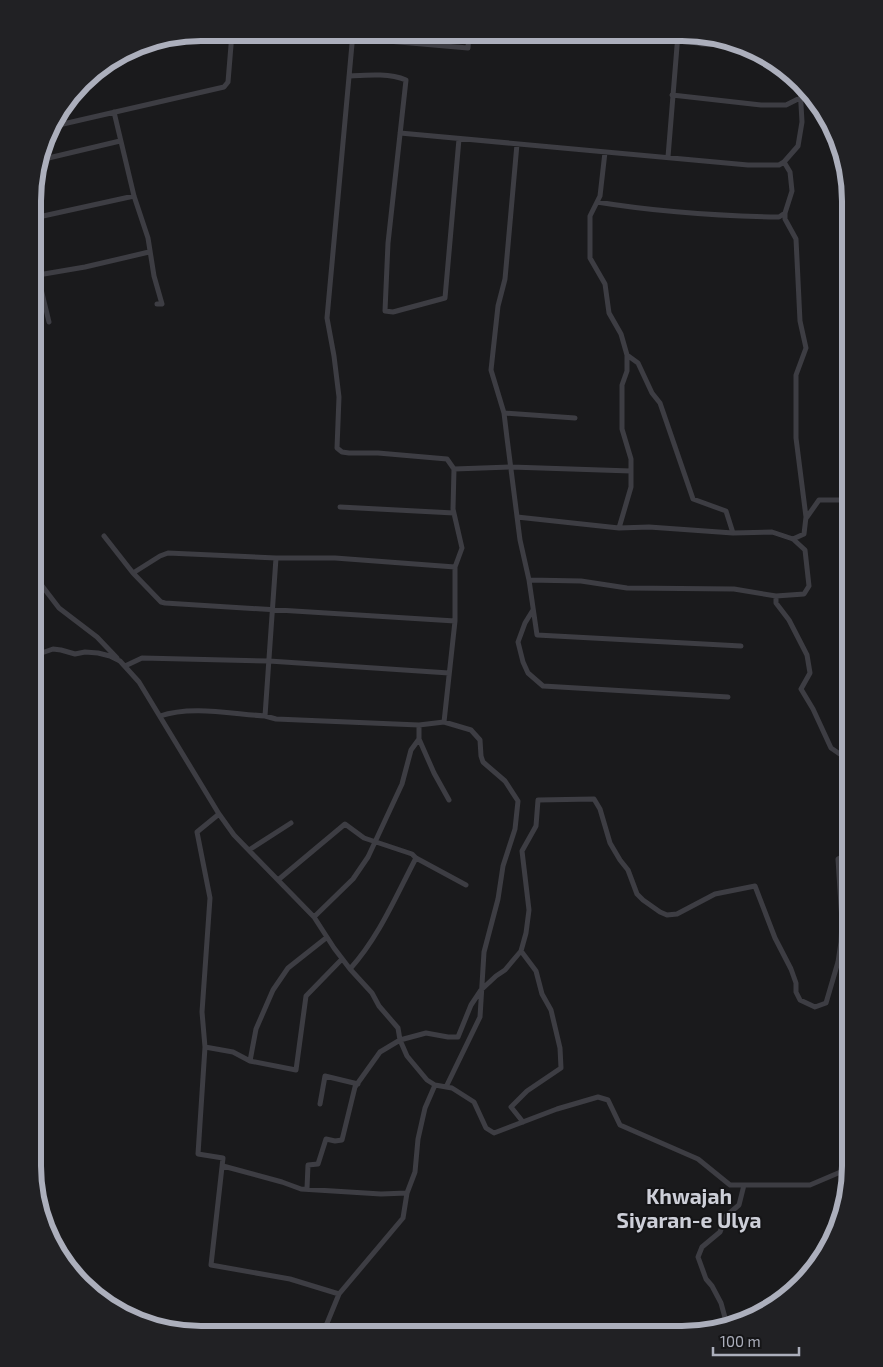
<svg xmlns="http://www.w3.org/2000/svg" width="883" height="1367" font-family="'Exo 2',sans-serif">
	<rect width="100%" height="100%" fill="#1a1a1c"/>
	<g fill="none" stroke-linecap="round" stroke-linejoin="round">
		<path stroke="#3d3d43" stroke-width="5" d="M353 33 327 318 334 356 339 397 337 448 342 452 349 453H378L447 459 454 469 453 509 462 548 455 567V621L444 722
			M353 38 468 48 469 33
			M677 39 702 44 729 45
			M349 76C367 75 389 73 406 80L388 243 385 311 393 312 445 298 459 139
			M672 95 761 105H786L800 98
			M114 112 134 196 148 238 154 276 162 304H157
			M59 114 62 124
			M50 127 224 87 228 82 232 33
			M400 133 748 165H779L784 162 798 146 802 122 800 87
			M517 144 505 279 498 306 491 370 504 413 507 438 520 540 529 580 537 635 741 646
			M605 152 600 196 590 216V258L605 284 609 313 621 334 627 355 638 363 652 393 660 403 693 499 726 511 733 533
			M668 157 678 34
			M40 160 120 141
			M784 162 790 172 792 191 785 213V219L796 239 800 321 806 348 796 375V438L806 517 804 534 793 539
			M597 202C658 212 718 216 779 217L785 213
			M34 218 134 196
			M34 260 49 322
			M38 275 85 267 149 252
			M504 413 575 418
			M454 469 511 467 631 471
			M340 507 454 513
			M517 517 619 528 649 527 733 533 772 532 793 539 805 550 809 586 804 594 776 596 734 589 627 588 581 581 529 580
			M807 517 819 500H850
			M619 528 631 487V459L622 429V385L627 371V355
			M104 536 133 573 161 602 165 603 455 621
			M133 573 160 556 168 553 276 558H335L455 567
			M33 574 59 608 97 637 117 658
			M776 596V603L789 620 807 655 810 673 801 689 813 709 831 748 850 761
			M533 610 525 623 518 642 523 662 528 673 543 686 728 697
			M33 656 53 649 61 650 75 654 85 652 98 653 110 656 120 661 139 682 219 814 234 835 314 917 334 948 350 969 372 993 379 1006 398 1028 400 1040 407 1056 427 1080 435 1085 452 1088 474 1102 486 1128 494 1133 557 1109 598 1097 608 1100 620 1125 698 1159 730 1185H810L850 1168
			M125 666 142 658 269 661 449 673
			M160 716C191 705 232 714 265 716L276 719 419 725 444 722 471 730 480 740 481 756 483 762 505 781 518 801 515 829 503 866 498 899 484 952 480 1017 446 1087
			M265 716 276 558
			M419 725V739L434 773 449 800
			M219 814 197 832 210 898 202 1012 205 1047 198 1154 223 1158 211 1265 290 1279 339 1294
			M249 850 291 823
			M278 880 345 824 364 838 412 854 416 858 466 885
			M314 917 353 879 368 857 402 784 411 750 419 739
			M521 951 536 971 542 994 551 1010 560 1048 561 1068 527 1091 511 1107 523 1122
			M350 969C379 937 396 896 416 858
			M205 1047 233 1052 250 1061 296 1070 306 996 342 959
			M250 1061 256 1029 273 990 288 968 326 938
			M320 1104 325 1076 358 1084
			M223 1166 282 1182 301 1189 381 1194 407 1193
			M307 1188 308 1165 318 1164 326 1139 335 1141 342 1140 355 1087 380 1052 400 1040 426 1033 448 1037H458L471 1005 481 990 496 976 505 970 521 951 526 933 529 910 522 851 536 826 538 800 594 799 600 809 610 843 620 860 628 870 637 894 643 900 660 912 667 915 677 914 715 894 755 886 775 938 791 969 796 983V992L800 1000 815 1007 826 1003 838 962 841 942 842 921 838 859 840 858H850
			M727 1325 721 1303 712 1286 706 1279 698 1257 702 1247 720 1232 726 1216 739 1205 744 1185
			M323 1333 339 1294 403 1218 407 1193 415 1172 418 1139 425 1108 435 1085"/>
	</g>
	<g text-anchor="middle" stroke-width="4" stroke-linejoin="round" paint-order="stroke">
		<g font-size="21" font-weight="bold" fill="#cdcfd8" stroke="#151517">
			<text x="689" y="1204">Khwajah<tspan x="689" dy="24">Siyaran-e Ulya</tspan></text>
		</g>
	</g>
	<path d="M0 0H883V1367H0ZM201 41H682A160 160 0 0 1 842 201V1166A160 160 0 0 1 682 1326H201A160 160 0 0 1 41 1166V201A160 160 0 0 1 201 41Z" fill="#212124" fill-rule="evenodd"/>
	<path fill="none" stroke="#acafbc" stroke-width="6" d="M201 41H682A160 160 0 0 1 842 201V1166A160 160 0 0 1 682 1326H201A160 160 0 0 1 41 1166V201A160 160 0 0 1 201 41Z"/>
	<path d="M713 1347v8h86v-8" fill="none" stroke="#acafbc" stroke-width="2.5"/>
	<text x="720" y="1347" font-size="15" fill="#acafbc" stroke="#151517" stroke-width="4" paint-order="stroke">100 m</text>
</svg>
